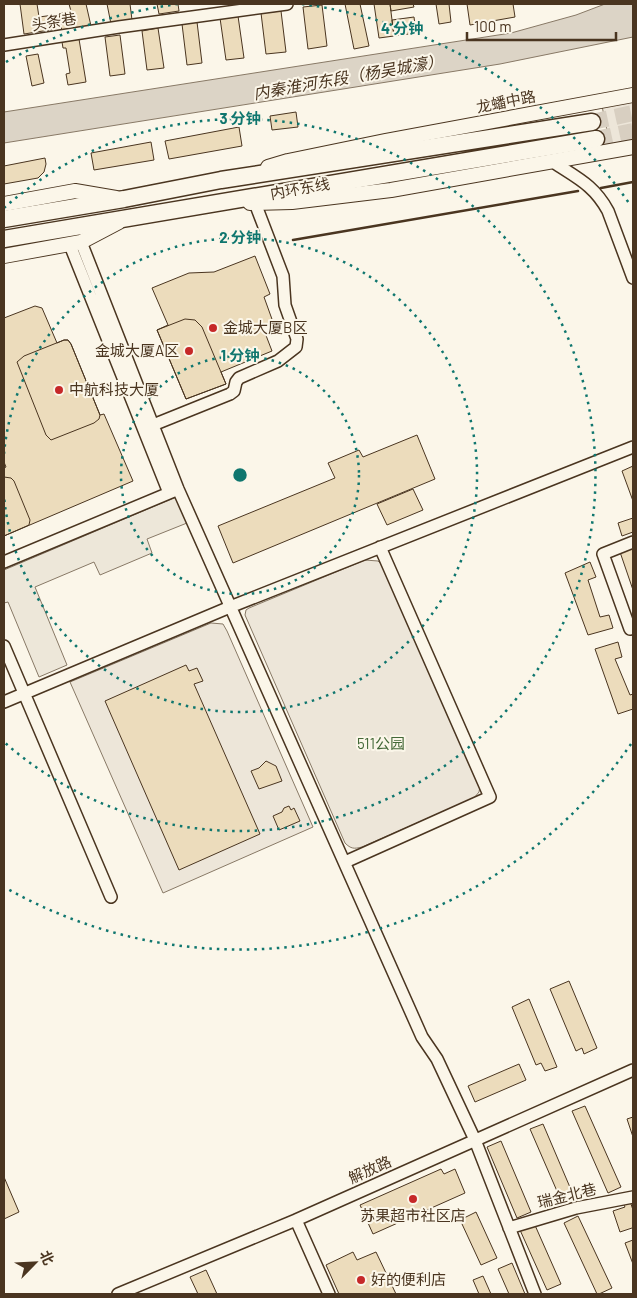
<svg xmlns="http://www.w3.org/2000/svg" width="637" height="1298" font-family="Barlow,'Noto Sans SC',sans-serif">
	<rect width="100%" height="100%" fill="#fbf6e9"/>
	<path fill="#ede6d9" stroke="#887966" d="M633 102V138L610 145 602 106Z
		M365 560 378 561 382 565 480 786 479 792 474 798 362 847C354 849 351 849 345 843L245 615 246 610 249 608Z
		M211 623 223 624 227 631 313 827 163 893 70 682Z"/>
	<path fill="#ede7d9" stroke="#887966" d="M176 497 187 523 147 539 152 553 100 575 94 562 35 587 67 665 39 677 8 602 4 603V570Z"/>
	<path fill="#dcd4c6" stroke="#887966" d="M605 4H633V37L500 64 4 143V112L511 33 576 15Z"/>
	<path fill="#ecdcbc" stroke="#4a3520" d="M20 4H37L39 17 54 15 56 29 24 34Z
		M69 4H86L91 26 62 32 59 14 71 11Z
		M107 4H130L132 20 111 24Z
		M157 4H178L179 11 159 14Z
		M345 4H360L369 46 354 49Z
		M374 4H390L394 36 379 38Z
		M390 4H413L414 7 391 11Z
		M436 4H449L451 22 439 24Z
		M467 4H513L515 17 470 25Z
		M322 5 327 46 308 49 303 7Z
		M281 11 286 52 266 54 261 13Z
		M238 16 244 58 226 60 220 18Z
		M414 17 416 33 394 36 392 20Z
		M197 22 202 63 187 65 182 24Z
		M158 28 164 68 147 70 142 31Z
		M120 35 125 74 110 76 105 37Z
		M79 39 86 82 68 85 66 74 70 73 66 48H63L62 42Z
		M38 54 44 83 32 86 26 56Z
		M296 112 298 127 272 130 270 116Z
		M239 127 242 146 169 159 165 141Z
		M151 142 154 160 94 170 91 153Z
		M45 158 46 164 44 172 38 178 4 184V166Z
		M255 256 270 294 264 297 273 322 262 325 272 351 221 372 226 384 186 399 157 330 168 325 152 288 189 273 214 272Z
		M35 306 42 308 57 343 64 340H68L71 344 100 415 104 414 133 481 4 536V468L6 467 4 462V318Z
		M185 319 195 320 202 327 226 384 186 399 157 330Z
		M64 340H68L71 344 100 415 99 419 94 423 51 440 46 435 17 362 24 356Z
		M417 435 435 479 233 563 218 526 335 478 328 463 359 450 363 457Z
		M633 466V501L622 471Z
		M4 477 11 478 14 481 30 520 29 525 4 536Z
		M413 489 423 510 387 525 377 504Z
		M633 518V532L622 536 618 523Z
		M633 547V590L620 552Z
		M590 562 596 577 588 580 600 617 609 615 613 628 588 635 565 573Z
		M618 642 622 657 615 659 630 695 633 694V709L618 714 595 649Z
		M186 665 189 671 197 668 203 681 194 684 260 834 179 870 105 701Z
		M266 761 276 766 282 781 259 789 251 771 259 768Z
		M289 806 291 810 294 808 300 821 279 830 273 816 282 812 284 808Z
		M569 981 597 1048 584 1054 582 1048 576 1051 550 989Z
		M529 999 557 1067 545 1071 541 1063 536 1065 512 1007Z
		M519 1064 526 1080 475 1102 468 1086Z
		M585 1106 621 1187 608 1193 572 1111Z
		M633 1117V1137L627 1119Z
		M543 1124 572 1192 560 1198 530 1129Z
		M501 1141 531 1212 517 1218 487 1147Z
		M441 1169 444 1174 455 1169 465 1193 373 1234 360 1205Z
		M4 1177 19 1212 4 1219Z
		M630 1201 633 1210V1229L632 1228 620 1232 613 1211 625 1207 623 1203Z
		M476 1212 497 1258 481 1265 462 1224 464 1218Z
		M578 1216 612 1288 599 1294H597L564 1223Z
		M534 1223 561 1284 547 1290 520 1230Z
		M633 1240V1264L625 1243Z
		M353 1252 357 1260 376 1252 396 1294H339L326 1265Z
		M512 1263 525 1294H509L498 1269Z
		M206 1270 217 1294H198L190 1277Z
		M483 1276 491 1294H479L473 1280Z"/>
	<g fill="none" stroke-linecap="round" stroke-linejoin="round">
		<path stroke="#d8cfc1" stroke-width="16" stroke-dasharray="16 8" stroke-linecap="butt" d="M592 122 633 113
			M596 139 633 131"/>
		<defs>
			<path id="minor" d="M4 45 119 27 287 4
				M553 162C577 178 594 185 608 211L633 278
				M81 242 178 489 422 1037 437 1059 475 1140 535 1294
				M70 245 169 493
				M153 425 230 394 234 391 236 382 239 378 278 361 296 347 297 339 285 305 283 276 255 203
				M633 542 603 554 630 629 633 628
				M4 562 174 491
				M4 646 111 897
				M4 702 230 607 633 447
				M345 862 490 797 380 547
				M296 1220 329 1294
				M509 1228 576 1208 633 1197
				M118 1294 296 1220 633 1070"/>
			<path id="major" d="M268 167 288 161 385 141 633 95
				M250 203 292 202 391 190 633 147
				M4 204 75 191 116 198
				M4 256 81 242 119 222"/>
			<path id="highway" d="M4 219 124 199 221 180 592 122
				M4 239 596 139"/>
		</defs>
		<use href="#minor" stroke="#4a3520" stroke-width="14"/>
		<use href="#major" stroke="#4a3520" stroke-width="16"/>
		<use href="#highway" stroke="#4a3520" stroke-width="19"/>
		<use href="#minor" stroke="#fbf6e9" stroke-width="11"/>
		<use href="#major" stroke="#fbf6e9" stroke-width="14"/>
		<use href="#highway" stroke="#fbf6e9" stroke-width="16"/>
		<path stroke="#4a3520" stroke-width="2.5" d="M601 188 633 182
			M293 240 578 191"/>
	</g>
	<g fill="none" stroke="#0f766e" stroke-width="2.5" stroke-dasharray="2.5 5">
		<circle cx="240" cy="475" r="119"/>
		<path d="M4 454A237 237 0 1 1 4 496"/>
		<path d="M4 208A356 356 0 1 1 4 742"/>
		<path d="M631 744A475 475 0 0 1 6 888M6 62A475 475 0 0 1 178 4M302 4A475 475 0 0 1 631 206"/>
	</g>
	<g fill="#c62828" stroke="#fbf6e9" stroke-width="2">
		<circle cx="213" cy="328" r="5"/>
		<circle cx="189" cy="351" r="5"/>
		<circle cx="59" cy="390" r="5"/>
		<circle cx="413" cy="1199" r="5"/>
		<circle cx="361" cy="1280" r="5"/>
	</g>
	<g text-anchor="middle" stroke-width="4" stroke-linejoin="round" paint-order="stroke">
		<g font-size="15" fill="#4a3520" stroke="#fbf6e9">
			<text transform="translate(54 22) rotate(-9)" y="5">头条巷</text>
			<text transform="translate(506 102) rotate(-11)" y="5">龙蟠中路</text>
			<text transform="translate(300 189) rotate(-10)" y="5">内环东线</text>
			<text transform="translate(370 1170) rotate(-24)" y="5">解放路</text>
			<text transform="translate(567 1196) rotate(-14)" y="5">瑞金北巷</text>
		</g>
		<g font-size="15" fill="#4a3520" stroke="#fbf6e9" text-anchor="start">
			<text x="223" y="333">金城大厦B区</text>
			<text x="179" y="356" text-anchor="end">金城大厦A区</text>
			<text x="69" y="395">中航科技大厦</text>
			<text x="413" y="1221" text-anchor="middle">苏果超市社区店</text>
			<text x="371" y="1285">好的便利店</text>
		</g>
		<g font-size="15" fill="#436837" stroke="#fbf6e9">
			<text x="381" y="749">511公园</text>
		</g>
		<g font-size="16" font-style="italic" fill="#4a3520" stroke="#fbf6e9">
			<text transform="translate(348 77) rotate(-10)" y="6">内秦淮河东段（杨吴城濠）</text>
		</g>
	</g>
	<circle cx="240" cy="475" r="8" fill="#0f766e" stroke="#fbf6e9" stroke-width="2.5"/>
	<g font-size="15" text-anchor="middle" font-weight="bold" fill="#0f766e" stroke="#fbf6e9" stroke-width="4" stroke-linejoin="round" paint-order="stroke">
		<text x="402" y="34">4 分钟</text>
		<text x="240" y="124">3 分钟</text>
		<text x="240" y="243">2 分钟</text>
		<text x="240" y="361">1 分钟</text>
	</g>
	<rect width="637" height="1298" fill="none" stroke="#4a3520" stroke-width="10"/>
	<g transform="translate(35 1263) rotate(66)" stroke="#fbf6e9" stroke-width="4" paint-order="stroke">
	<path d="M0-4L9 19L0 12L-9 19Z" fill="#4a3520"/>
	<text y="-8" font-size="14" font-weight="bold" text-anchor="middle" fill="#4a3520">北</text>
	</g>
	<path d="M467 32v8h149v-8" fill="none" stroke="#4a3520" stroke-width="2.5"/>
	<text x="474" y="32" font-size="15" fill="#4a3520" stroke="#fbf6e9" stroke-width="4" paint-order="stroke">100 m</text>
</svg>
